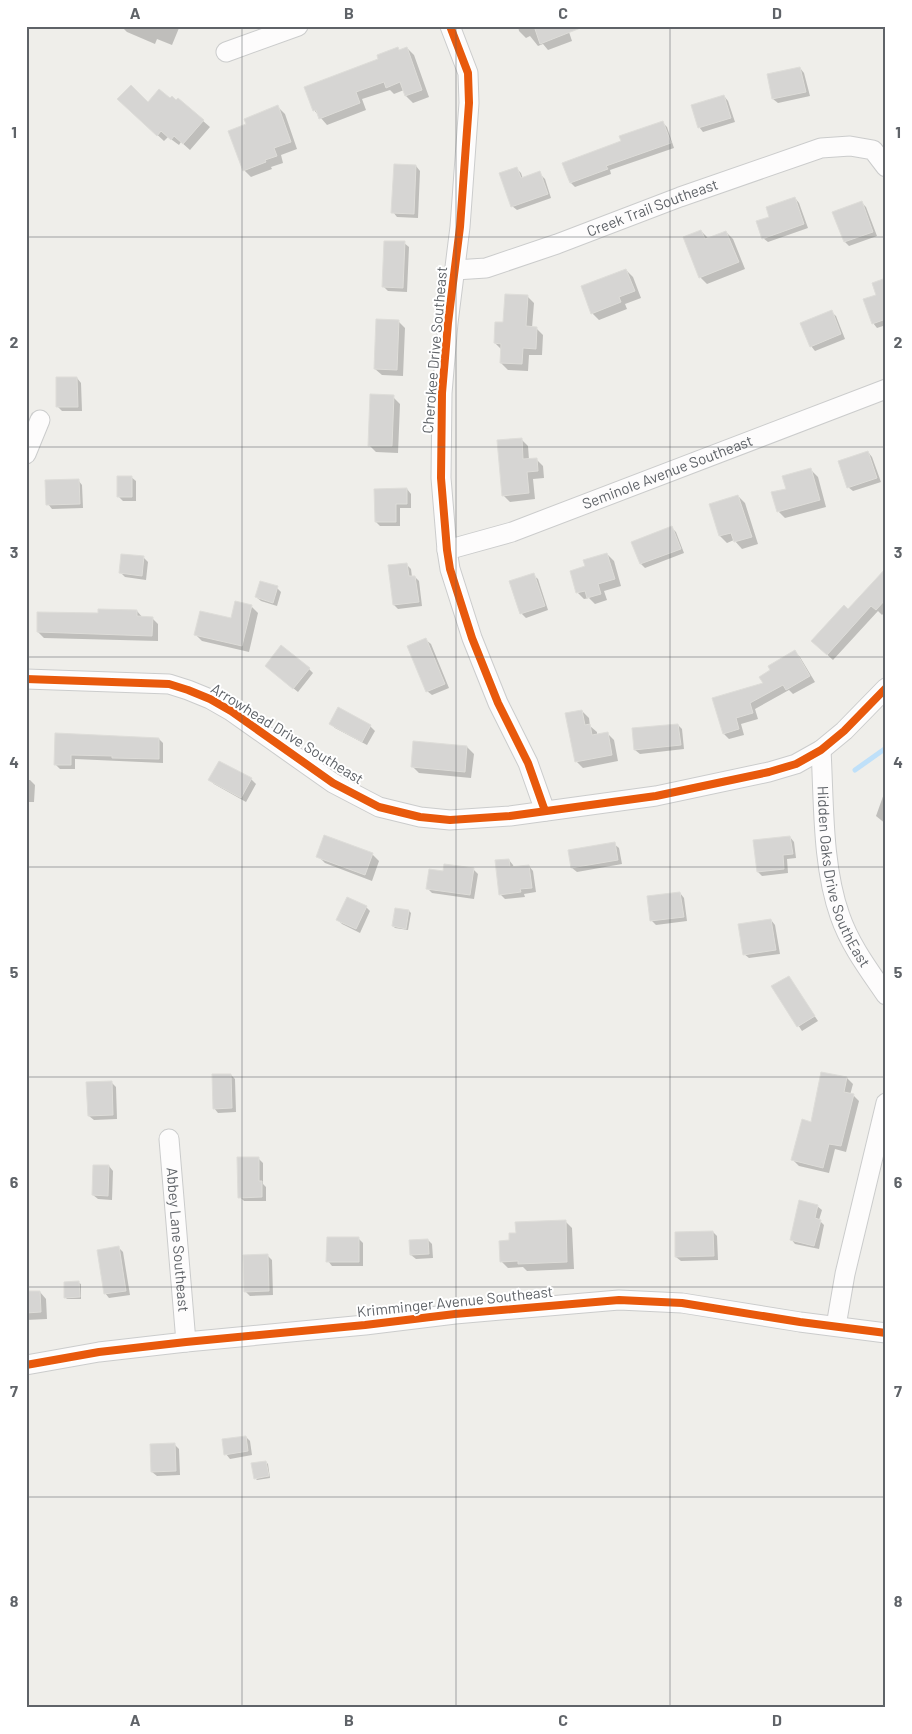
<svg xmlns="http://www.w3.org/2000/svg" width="912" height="1734" font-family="Barlow,sans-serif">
	<rect width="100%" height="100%" fill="#efeeea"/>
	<path fill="#0003" d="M121 26H177L179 28 172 45 157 39 155 44 127 32Z
		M518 26H571L568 29 572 41 548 50 543 44 538 46 530 36 526 38 519 31Z
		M407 48 414 55 429 97 413 103 406 96 404 90 394 94 390 90 362 99 366 110 327 125 314 110 380 60Z
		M800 68 804 73 810 96 778 103 773 99Z
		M724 96 728 101 735 122 703 132 699 127Z
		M170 100 195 114 210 127 190 150 181 142 179 145 168 137 164 141 125 105Z
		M278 107 285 114 297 149 281 155 283 163 271 167 272 169 251 177 244 170 248 125Z
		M662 122 667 127 674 148 610 170 611 174 575 187 571 183 564 164 622 142Z
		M416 166 420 171 418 218 397 217 393 212Z
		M517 169 521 173 523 179 540 174 545 179 551 198 517 210 512 206Z
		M795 198 799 203 808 228 768 242 763 238 771 217Z
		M861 202 866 207 877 236 849 246 845 242 834 212Z
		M701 231 708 238 726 232 733 239 745 269 707 284 700 277Z
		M404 243 409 247 407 292 388 291 383 286Z
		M626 270 633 277 641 298 625 304 627 309 599 320 592 313Z
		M886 280V325L877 328 873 323Z
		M527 296 534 303 532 328H536L543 335 542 355H529L528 371 508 370 501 363 502 350 495 343 504 323Z
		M831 312 836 316 845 339 815 351 811 346Z
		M398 321 405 328 403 376 382 375 375 369Z
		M77 378 81 383 82 411H62L58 407Z
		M393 397 400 404 398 453 376 452 369 445Z
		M521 439 528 446 529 460 536 459 543 466 544 478 533 479 535 499 510 502 503 495Z
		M868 452 872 457 881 482 853 491 848 487Z
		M811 470 818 477 826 507 785 518 778 511 787 490Z
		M131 477 136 481V501H123L118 496Z
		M78 480 82 485 83 508 52 509 48 504Z
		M407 489 411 494V508H400V526H380L376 522Z
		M738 496 745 503 758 544 742 549 734 540 727 543 720 536 710 505Z
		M671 527 676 532 684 553 645 568 641 564 632 542Z
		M607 554 614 561 621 586 604 591 607 600 595 604 589 598 584 599 577 592 586 567Z
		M144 558 148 562 146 580 125 577 121 573Z
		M406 564 411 569 412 577H415L419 581 422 606 398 609 394 605Z
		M886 570V611L882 615 878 611 833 660 819 647 848 611Z
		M533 575 538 579 548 610 526 618 521 613Z
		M277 588 281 592 277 606 261 601 256 597Z
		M251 606 258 613 249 652 202 641 195 634 232 620Z
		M137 611 143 618H152L158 624V641L44 638 38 632 99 614Z
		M426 640 431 644 449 688 432 695 427 691Z
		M795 652 800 657 815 682 793 694 789 690 755 709 758 719 741 724 744 735 729 739 724 734 714 699 765 684Z
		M309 669 313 673 298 692 271 670Z
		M582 711 589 718 590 726 597 732V735L607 733 614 740 618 761 583 768 576 761Z
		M330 723 370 726 375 731 367 745 335 728Z
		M678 725 682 729 684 749 640 754 635 750Z
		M56 734 159 739 163 743V763L75 759V769H60L55 764Z
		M467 747 474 754 471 778 419 773 412 766Z
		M219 762 251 779 256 784 246 802 214 784 210 780Z
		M26 780H30L35 785 34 802H26Z
		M886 788V824L876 816Z
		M790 837 794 842 796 858 787 859 788 873 762 876 758 872 754 841Z
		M614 844 619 848 622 864 577 872 572 868Z
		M372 854 379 861 372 881 325 863 318 856Z
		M509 860 513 865 514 868 529 866 533 871 536 892 524 894 525 897 505 899 501 895Z
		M473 869 478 874 474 899 432 893 428 889 444 873Z
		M680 893 684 898 687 921 656 925 652 921Z
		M366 907 370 911 360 933 342 924 338 920Z
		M409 911 411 913 408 930 395 928 393 926Z
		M771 920 775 925 780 954 749 958 744 954Z
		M788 977 818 1021 802 1031 773 987Z
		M822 1073 847 1078 853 1084 850 1095 854 1096 859 1101 846 1152 835 1149 829 1173 799 1166 793 1160 812 1123Z
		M231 1075 235 1079 236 1112 218 1113 214 1108Z
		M111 1082 116 1087 117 1119 94 1120 89 1116Z
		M258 1158 263 1163V1184L266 1187V1201H244L240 1197Z
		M109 1166 113 1171 112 1200 98 1199 93 1195Z
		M817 1206 822 1210 819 1220 824 1225 819 1249 795 1244 791 1239Z
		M565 1221 572 1228 574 1269 527 1271 523 1267 508 1268 501 1261 510 1242 517 1234Z
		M713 1232 717 1236 718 1260 681 1261 676 1257Z
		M359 1239 363 1243V1266H332L328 1261Z
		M428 1240 432 1244 433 1258 416 1259 411 1255Z
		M119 1248 123 1252 130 1295 109 1298 105 1293Z
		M267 1255 272 1260 273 1295 250 1296 245 1291Z
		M79 1283 81 1284V1299H67L65 1297Z
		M26 1292H40L46 1299 47 1319 26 1320Z
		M246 1437 250 1441 252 1455 230 1459 226 1454Z
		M174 1444 179 1449 180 1475 157 1476 152 1472Z
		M266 1462 268 1464 270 1478 257 1480 255 1478Z"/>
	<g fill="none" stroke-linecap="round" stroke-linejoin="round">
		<path stroke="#bfe0f9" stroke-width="5" d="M855 770 886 748"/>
	</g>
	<path fill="#d6d5d3" stroke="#deddd9" d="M534 26H583V27L540 44Z
		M398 47 399 50 407 47 422 90 405 96 400 82 386 88 384 82 356 92 360 103 319 119 316 110 313 111 304 87 378 59 377 55Z
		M800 67 806 92 772 99 767 74Z
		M131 85 148 102 159 89 170 98 172 96 176 100 178 98 204 120 183 144 174 136 171 140 161 131 157 136 117 99Z
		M724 95 731 118 698 128 691 105Z
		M278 105 291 142 274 148 277 156 265 160 266 162 243 171 228 131 246 124 244 119Z
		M663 121 671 143 606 166 608 169 570 183 562 163 621 141 619 136Z
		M394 164 416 165 414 214 391 213Z
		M517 167 521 178 540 171 548 194 511 207 499 173Z
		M795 197 804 224 762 239 756 221 769 217 766 207Z
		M862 201 873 232 844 242 832 212Z
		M701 230 705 239 726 231 739 262 699 278 683 237Z
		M384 241H405L403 288 382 287Z
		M626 269 635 291 619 297 621 302 591 314 581 286Z
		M886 278V319L872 324 863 299 876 295 872 283Z
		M505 294 528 295 526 326 537 327 536 349 523 348 522 364 500 363 501 344 494 343 495 322H503Z
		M832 310 841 334 810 347 800 323Z
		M376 319 399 320 397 370 374 369Z
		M56 377H77L78 407H56Z
		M370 394 394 395 392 446H368Z
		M522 438 523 459 537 458 538 471 527 472 529 493 502 496 497 440Z
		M868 451 877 478 847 488 838 461Z
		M811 468 820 500 777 512 771 492 786 489 782 476Z
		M117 476H132V497H117Z
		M79 479 80 504 46 505 45 480Z
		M407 488V504H396V522H375L374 489Z
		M738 495 752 537 734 542 731 533 719 536 709 504Z
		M672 526 681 549 640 564 631 542Z
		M607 553 615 579 598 584 601 594 587 598 585 591 576 593 570 571 585 566 583 560Z
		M121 554 144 556 142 576 119 573Z
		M407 563 409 576H415L419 602 393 605 388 565Z
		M886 568V599L876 610 871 606 827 655 811 641 844 605 848 609Z
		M534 573 545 606 520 614 509 581Z
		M260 581 278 586 273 603 255 597Z
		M235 601 252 605 242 646 194 635 200 611 231 618Z
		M98 609 137 610V616L153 617 152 636 37 632V612L98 613Z
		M426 638 445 684 426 692 407 646Z
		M281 645 310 668 293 689 265 666Z
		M795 650 810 676 786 690 783 685 750 703 753 713 736 718 739 729 723 734 712 698 763 683 759 677 770 670 768 666Z
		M338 707 371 725 362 742 329 724Z
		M582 710 585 725 590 724 592 735 608 732 612 755 575 762 565 713Z
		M678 724 681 745 634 750 632 728Z
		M55 733 159 738V759L112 758V756L71 755V765H54Z
		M413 741 467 746 465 772 411 767Z
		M219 761 252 778 241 798 208 780Z
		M324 835 373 853 365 875 316 857Z
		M790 836 793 854 783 855 784 869 757 872 753 840Z
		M615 842 618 860 571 868 568 850Z
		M509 859 510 867 529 865 532 888 520 889 521 892 499 895 495 860Z
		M444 864 474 868 470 895 426 889 429 869 443 871Z
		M680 892 684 917 650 921 647 896Z
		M347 897 367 906 356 929 336 920Z
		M395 908 409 910 406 929 392 926Z
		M771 919 776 950 743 955 738 924Z
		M789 976 815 1016 797 1027 771 986Z
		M821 1072 847 1077 844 1092 854 1094 841 1146 829 1144 823 1168 791 1160 802 1119 811 1122Z
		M212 1074H231L232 1108 213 1109Z
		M112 1081 113 1115 88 1116 86 1082Z
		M237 1157H259V1181H262V1197L238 1198Z
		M93 1165H109L108 1196 92 1195Z
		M799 1200 818 1205 815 1218 821 1220 814 1246 790 1240Z
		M566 1220 567 1262 518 1264V1261L500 1262 499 1241 509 1240V1233H516L515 1222Z
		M713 1231 714 1256 675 1257V1232Z
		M327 1237H359V1262H326Z
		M428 1239 429 1254 410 1255 409 1240Z
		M119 1246 126 1291 104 1294 97 1250Z
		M268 1254 269 1291 244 1292 243 1255Z
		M79 1281 80 1297 64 1298V1282Z
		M26 1291H40L41 1312 26 1313Z
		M246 1436 248 1451 224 1455 222 1439Z
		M175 1443 176 1471 151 1472 150 1444Z
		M266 1461 269 1476 254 1479 251 1463Z"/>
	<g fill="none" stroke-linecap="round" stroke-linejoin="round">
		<defs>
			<g id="minor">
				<path d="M450 26 468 73 469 103 460 227 448 323 442 393 441 478 447 550 450 569 472 638 498 703 528 763 545 811"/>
				<path d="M226 52 298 26"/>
				<path id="s1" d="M455 270 486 268 557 244 680 197 821 148 850 146 873 150 886 167"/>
				<path d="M26 454 40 420"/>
				<path id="s2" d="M447 550 512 532 886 389"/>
				<path d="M26 679 169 684 188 690 210 699 231 711 333 783 379 807 420 817 450 820 510 816 656 796 769 772 796 764 821 750 844 731 886 688"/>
				<path id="s3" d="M821 750C824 803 822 865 840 916 850 945 869 970 886 995"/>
				<path id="s4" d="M169 1139 186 1342"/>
				<path d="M836 1326 845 1274 886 1103"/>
				<path d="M26 1365 99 1352 186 1342 365 1325 455 1314 619 1300 682 1303 800 1322 886 1333"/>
			</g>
		</defs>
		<use href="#minor" stroke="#cbcccc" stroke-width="21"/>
		<use href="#minor" stroke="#fdfcfc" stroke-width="19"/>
		<defs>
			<path id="cycleway" d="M450 26 468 73 469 103 460 227 448 323 442 393 441 478 447 550 450 569 472 638 498 703 528 763 545 811
				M26 679 169 684 188 690 210 699 231 711 333 783 379 807 420 817 450 820 510 816 656 796 769 772 796 764 821 750 844 731 886 688
				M26 1365 99 1352 186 1342 365 1325 455 1314 619 1300 682 1303 800 1322 886 1333"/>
		</defs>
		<use href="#cycleway" stroke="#fff" stroke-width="11"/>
		<use href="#cycleway" stroke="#e8590c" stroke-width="8"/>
	</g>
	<path fill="none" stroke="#5f6368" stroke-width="1" stroke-opacity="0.55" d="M242 26V1708M456 26V1708M670 26V1708M26 237H886M26 447H886M26 657H886M26 867H886M26 1077H886M26 1287H886M26 1497H886"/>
	<g text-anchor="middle" stroke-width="4" stroke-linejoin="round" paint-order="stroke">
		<g font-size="15" fill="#5f6368" stroke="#fff">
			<text dy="5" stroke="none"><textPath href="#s1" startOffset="208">Creek Trail Southeast</textPath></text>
			<text transform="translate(435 350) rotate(-85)" y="5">Cherokee Drive Southeast</text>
			<text dy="5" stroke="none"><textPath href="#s2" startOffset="234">Seminole Avenue Southeast</textPath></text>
			<text transform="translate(287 734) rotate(32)" y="5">Arrowhead Drive Southeast</text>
			<text dy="5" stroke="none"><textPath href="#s3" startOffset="130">Hidden Oaks Drive SouthEast</textPath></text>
			<text dy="5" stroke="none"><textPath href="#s4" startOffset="101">Abbey Lane Southeast</textPath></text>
			<text transform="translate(455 1302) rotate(-6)" y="5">Krimminger Avenue Southeast</text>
		</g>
	</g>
	<rect width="912" height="1734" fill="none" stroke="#ffffff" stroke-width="55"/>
	<rect x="28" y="28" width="856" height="1678" fill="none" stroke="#5f6368" stroke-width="2"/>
	<g font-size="16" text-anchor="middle" font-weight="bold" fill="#5f6368">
		<text x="135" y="19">A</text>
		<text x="349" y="19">B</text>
		<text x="563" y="19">C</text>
		<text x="777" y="19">D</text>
		<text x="14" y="138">1</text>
		<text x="898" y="138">1</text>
		<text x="14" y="348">2</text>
		<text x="898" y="348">2</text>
		<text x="14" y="558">3</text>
		<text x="898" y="558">3</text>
		<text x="14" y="768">4</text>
		<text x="898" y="768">4</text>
		<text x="14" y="978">5</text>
		<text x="898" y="978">5</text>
		<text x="14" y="1188">6</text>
		<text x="898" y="1188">6</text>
		<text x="14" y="1397">7</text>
		<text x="898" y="1397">7</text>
		<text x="14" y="1607">8</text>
		<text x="898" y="1607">8</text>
		<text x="135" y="1726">A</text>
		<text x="349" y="1726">B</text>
		<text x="563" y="1726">C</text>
		<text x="777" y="1726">D</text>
	</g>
</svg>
